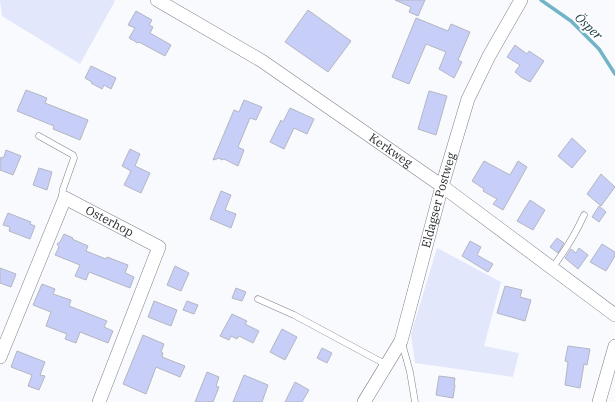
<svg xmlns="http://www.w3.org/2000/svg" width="615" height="402" font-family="'IBM Plex Serif',serif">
	<rect width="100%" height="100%" fill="#f9fafe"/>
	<path fill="#e2e7fb" d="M0 0H113L115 1 80 64 2 16Z
		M437 248 501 282 484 346 519 353 513 377 415 363 411 334Z"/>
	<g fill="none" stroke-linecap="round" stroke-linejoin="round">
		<path stroke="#72b4c6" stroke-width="3.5" d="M541 0 571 21 599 49 615 74"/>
	</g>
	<path fill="#c7cff8" stroke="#b4b6c1" d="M395 0H425L418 16 409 12 411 7Z
		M308 10 351 41 328 72 285 42Z
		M136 11 152 20 149 25 153 27 150 33 171 45 165 56 139 42 138 43 129 38 135 28 128 25Z
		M416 18 448 31 451 24 470 32 458 60 462 62 454 78 439 69 446 52 426 44 409 84 392 77Z
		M515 45 527 54 529 51 544 61 530 82 521 77 515 72 520 65 507 57Z
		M91 66 116 78 111 89 104 85 102 89 91 83 92 82 85 78Z
		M26 90 47 98 45 103 88 120 80 140 53 129 54 126 17 111Z
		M429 91 447 96 436 135 418 129Z
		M244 100 262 107 256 120 250 118 238 147 244 150 238 166 224 159 221 160 220 158 213 160 234 110 239 112Z
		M290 108 314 119 307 134 294 128 284 149 270 142 281 120 283 122Z
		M572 138 586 151 572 168 558 156Z
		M130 149 140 154 135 166 150 173 141 193 124 185 131 171 122 166Z
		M6 150 21 156 13 175 0 170V166L1 162 0 158 4 157Z
		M484 161 510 175 518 161 527 167 503 210 493 204 497 199 483 191 484 189 472 181Z
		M39 168 52 172 47 190 33 185Z
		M601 174 615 187 601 206 587 194Z
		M221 191 231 195 225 210 236 214 231 228 210 219Z
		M530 200 545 210 533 230 517 221Z
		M599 206 606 212 599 222 592 217Z
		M8 213 31 222 30 224 35 226 30 239 9 231 10 227 3 225Z
		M64 234 73 238 72 239 88 246 86 251 106 259 107 257 128 265 125 273 134 277 130 288 89 272 86 280 75 276 80 265 55 255 59 247 57 244 60 242Z
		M557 238 564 243 558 253 550 247Z
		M470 241 481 247 477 255 493 264 488 272 462 256Z
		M602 244 615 252V256L606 271 590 262Z
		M579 248 588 255 578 269 565 258 571 249 576 253Z
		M175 266 189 273 181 291 167 285Z
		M0 268 16 274 11 287 0 283Z
		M42 284 55 289 53 294 71 300 69 306 107 321 104 327 113 331 108 343 80 332 76 343 65 339 67 334 46 326 51 312 33 305Z
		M505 286 522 290 520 297 531 300 525 321 497 313Z
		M236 288 246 292 242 301 232 298Z
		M154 301 177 310 171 326 148 317Z
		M187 301 198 305 194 314 183 310Z
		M232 314 247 321 245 324 259 331 253 343 239 336 237 339 231 336 229 340 220 336Z
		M282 329 297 337 285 360 270 352Z
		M143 335 164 344 161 352 163 353 162 357 185 366 180 377 156 367 146 394 123 384Z
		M568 346 590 349 587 365 584 364 580 388 565 385 568 362 565 361Z
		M322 348 332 353 327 363 317 358Z
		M17 351 45 362 40 375 45 376 39 390 28 386 32 375 11 367Z
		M207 372 219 377 216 386 219 387 213 402H195Z
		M244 375 268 385 262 402H233Z
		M439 376 455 378 454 385H455L453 398 436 395Z
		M295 382 309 390 302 402H285Z"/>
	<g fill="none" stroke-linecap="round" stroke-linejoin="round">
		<defs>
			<path id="lane" d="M39 136 73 155 74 158 63 189 62 195 65 198
				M552 268C565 251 575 235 584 215
				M258 299 294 315 387 365
				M402 343 410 372 415 402"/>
			<g id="street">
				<path id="s1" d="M157 0 262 61 442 186 615 315"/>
				<path id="s2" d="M0 357 65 198 159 247 99 402"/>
				<path id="s3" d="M364 402 401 341 442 186 468 99 489 56 521 0"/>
				<path d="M599 402 615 346"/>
			</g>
		</defs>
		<use href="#lane" stroke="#7f828c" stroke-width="7"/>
		<use href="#street" stroke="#7f828c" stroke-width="14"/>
		<use href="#lane" stroke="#fff" stroke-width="6"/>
		<use href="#street" stroke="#fff" stroke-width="13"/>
	</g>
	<g text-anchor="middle" stroke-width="3.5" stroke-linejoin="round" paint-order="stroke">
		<g font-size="12" fill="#27282c" stroke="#fff">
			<text dy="4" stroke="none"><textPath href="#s1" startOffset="278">Kerkweg</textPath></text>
			<text dy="4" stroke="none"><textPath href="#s3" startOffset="217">Eldagser Postweg</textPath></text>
			<text dy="4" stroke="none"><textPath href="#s2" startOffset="222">Osterhop</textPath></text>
		</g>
		<g font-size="13" font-style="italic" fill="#1a3a43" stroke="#fff">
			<text transform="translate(589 26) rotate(44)" y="5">Ösper</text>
		</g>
	</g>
</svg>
